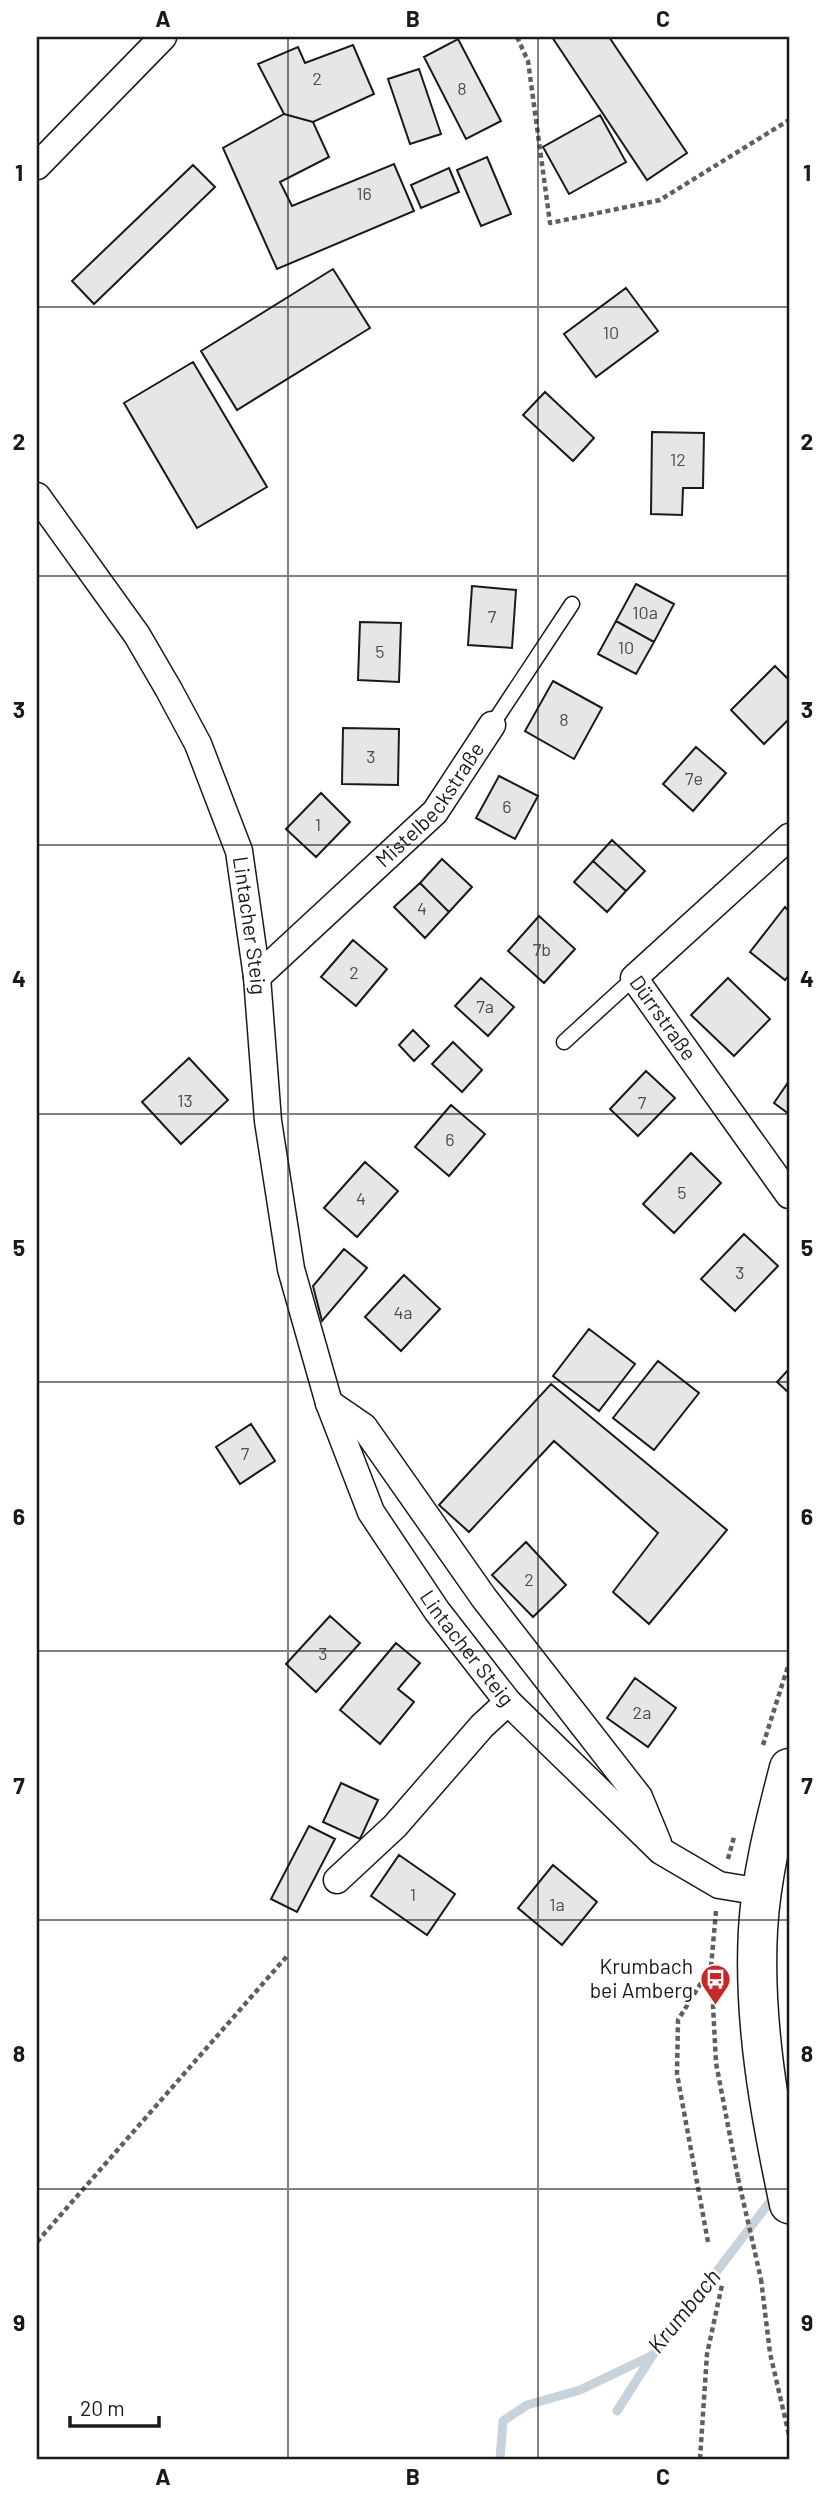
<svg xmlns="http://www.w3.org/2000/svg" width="826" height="2496" font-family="Barlow,sans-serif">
	<rect width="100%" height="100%" fill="#fff"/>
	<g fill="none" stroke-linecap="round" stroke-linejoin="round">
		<path stroke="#c6d2dc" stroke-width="9" d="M617 2411 652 2356
			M500 2459 503 2421 527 2405 580 2390 653 2355 775 2195"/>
	</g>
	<path fill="#e6e6e6" stroke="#1a1a1a" stroke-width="2" d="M552 37H609L687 153 647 180Z
		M458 39 501 121 466 139 424 57Z
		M353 45 374 94 313 122 284 114 258 64 298 47 305 63Z
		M419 69 441 134 410 144 388 79Z
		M284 114 313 122 329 157 280 182 292 206 394 164 414 211 277 269 223 148Z
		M600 115 626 162 569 194 543 147Z
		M487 157 511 214 481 226 457 170Z
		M193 165 215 187 94 304 72 281Z
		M449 168 459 192 421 208 411 185Z
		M333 269 370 328 237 410 201 351Z
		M626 288 658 331 596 377 564 334Z
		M193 362 267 487 197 528 124 403Z
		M545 392 594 438 573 461 523 415Z
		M652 432 704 433 703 488H683L682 515 651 514Z
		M636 584 674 604 654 642 616 621Z
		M472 586 516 590 512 648 468 645Z
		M616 621 654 642 636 674 598 654Z
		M360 622 401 623 399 682 358 680Z
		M775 666 789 680V719L764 744 731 710Z
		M553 681 602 708 574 759 525 731Z
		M343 728 399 729 398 785 342 784Z
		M696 747 726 773 693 811 663 784Z
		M499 776 538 796 515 839 476 818Z
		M321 793 350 822 316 857 286 829Z
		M612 840 645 871 626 891 593 861Z
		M442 859 472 887 449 912 420 883Z
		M593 861 626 891 607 912 574 882Z
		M420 883 449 912 425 938 394 907Z
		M785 907 789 911V975L785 980 750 952Z
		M539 916 575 949 544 983 508 951Z
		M353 940 387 969 356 1006 321 977Z
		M481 978 514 1007 488 1036 455 1006Z
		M728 978 770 1019 734 1056 691 1015Z
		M413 1030 429 1046 414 1061 399 1045Z
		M453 1042 482 1070 462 1092 432 1064Z
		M189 1058 228 1100 181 1144 142 1102Z
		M646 1071 675 1098 638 1136 610 1109Z
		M789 1081V1114L774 1103Z
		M451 1105 485 1134 449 1176 415 1147Z
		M691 1153 721 1183 674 1233 643 1204Z
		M365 1162 398 1191 357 1237 324 1208Z
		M744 1234 778 1266 735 1311 701 1279Z
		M344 1249 367 1268 322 1321 313 1286Z
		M404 1275 440 1309 401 1351 365 1317Z
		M589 1329 635 1364 599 1411 553 1376Z
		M658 1361 699 1393 654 1450 613 1418Z
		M789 1369V1393L777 1382Z
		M551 1384 727 1530 649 1624 613 1592 658 1533 554 1441 469 1532 439 1505Z
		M251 1424 275 1461 240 1484 216 1447Z
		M526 1542 566 1585 533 1617 492 1575Z
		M330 1616 360 1643 316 1692 286 1664Z
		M396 1643 420 1663 398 1689 414 1702 380 1744 340 1710Z
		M635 1678 676 1708 648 1747 607 1718Z
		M341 1783 378 1800 360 1839 323 1822Z
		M309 1826 335 1839 297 1912 271 1899Z
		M399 1855 455 1894 427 1935 371 1896Z
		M553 1865 597 1902 562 1945 518 1908Z"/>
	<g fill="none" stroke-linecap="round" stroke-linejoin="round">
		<defs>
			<path id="lane" d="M492 725 572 604
				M564 1042 634 978"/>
			<g id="street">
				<path d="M37 166 163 37"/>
				<path id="s1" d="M37 496 137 635 169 690 198 744 239 851 257 977 268 1121 291 1269 329 1403 371 1512 437 1611 508 1702 661 1851 719 1885 762 1892"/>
				<path id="s2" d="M789 837 634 978 789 1195"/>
				<path id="s3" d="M257 977 435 812 492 725"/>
				<path d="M329 1403 364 1427 484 1598 639 1797 658 1843"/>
				<path d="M337 1880 395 1826 482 1726 508 1702"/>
			</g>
			<path id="secondary" d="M789 1768C775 1822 761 1875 758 1930 753 2022 770 2115 789 2204"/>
		</defs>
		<use href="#lane" stroke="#1a1a1a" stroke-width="17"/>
		<use href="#street" stroke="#1a1a1a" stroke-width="29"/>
		<use href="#secondary" stroke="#1a1a1a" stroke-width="41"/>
		<path stroke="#5f5f5f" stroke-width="4.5" stroke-dasharray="5 3.5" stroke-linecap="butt" d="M517 37 528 61 550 223 660 200 789 120
			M763 1745 789 1663
			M728 1859 734 1837
			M716 1911 711 1967 716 2063 738 2178
			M37 2242 287 1956
			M708 2242 677 2074 678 2020 711 1967
			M761 2279 770 2353 789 2435
			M700 2459 707 2354 722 2285"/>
		<use href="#lane" stroke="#fff" stroke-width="14"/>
		<use href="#street" stroke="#fff" stroke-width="26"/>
		<use href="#secondary" stroke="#fff" stroke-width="38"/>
		<path stroke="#5f5f5f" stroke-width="4.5" stroke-dasharray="5 3.5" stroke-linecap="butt" d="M738 2178 761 2279"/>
	</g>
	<path fill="none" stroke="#1a1a1a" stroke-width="2" stroke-opacity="0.55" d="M288 37V2459M538 37V2459M37 307H789M37 576H789M37 845H789M37 1114H789M37 1382H789M37 1651H789M37 1920H789M37 2189H789"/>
	<defs>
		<symbol id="bus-pin" viewBox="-11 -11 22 30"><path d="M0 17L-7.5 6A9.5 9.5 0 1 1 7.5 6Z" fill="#c62828" stroke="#fff"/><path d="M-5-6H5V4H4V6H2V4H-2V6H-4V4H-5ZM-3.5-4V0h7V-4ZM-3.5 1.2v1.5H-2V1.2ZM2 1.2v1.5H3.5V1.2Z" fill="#fff"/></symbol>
	</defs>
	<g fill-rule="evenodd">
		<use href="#bus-pin" x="698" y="1962" width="35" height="47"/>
	</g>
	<g text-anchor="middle" stroke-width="5" stroke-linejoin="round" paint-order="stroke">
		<g font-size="18" fill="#4d4d4d">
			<text x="317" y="85">2</text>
			<text x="462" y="95">8</text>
			<text x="364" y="200">16</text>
			<text x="611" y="339">10</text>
			<text x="678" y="466">12</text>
			<text x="645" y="619">10a</text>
			<text x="492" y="623">7</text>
			<text x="626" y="654">10</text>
			<text x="380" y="658">5</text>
			<text x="564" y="726">8</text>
			<text x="371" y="763">3</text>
			<text x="694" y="785">7e</text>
			<text x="507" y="813">6</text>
			<text x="318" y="831">1</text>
			<text x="422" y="915">4</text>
			<text x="542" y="956">7b</text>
			<text x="354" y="979">2</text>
			<text x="485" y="1013">7a</text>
			<text x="185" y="1107">13</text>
			<text x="642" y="1109">7</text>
			<text x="450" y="1146">6</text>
			<text x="682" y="1199">5</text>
			<text x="361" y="1205">4</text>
			<text x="740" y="1279">3</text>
			<text x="403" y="1319">4a</text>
			<text x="245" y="1460">7</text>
			<text x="529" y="1586">2</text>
			<text x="323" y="1660">3</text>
			<text x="642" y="1719">2a</text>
			<text x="413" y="1901">1</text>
			<text x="557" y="1911">1a</text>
		</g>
		<g font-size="21" fill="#1a1a1a" stroke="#fff">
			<text dy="7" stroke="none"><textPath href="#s3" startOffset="245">Mistelbeckstraße</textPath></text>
			<text dy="7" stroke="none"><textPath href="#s1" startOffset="486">Lintacher Steig</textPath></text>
			<text dy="7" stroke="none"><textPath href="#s2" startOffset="259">Dürrstraße</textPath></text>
			<text dy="7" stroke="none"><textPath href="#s1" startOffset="1255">Lintacher Steig</textPath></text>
		</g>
		<g font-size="21" fill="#1a1a1a" stroke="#fff" text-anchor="end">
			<text x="693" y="1974">Krumbach<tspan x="693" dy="24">bei Amberg</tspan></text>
		</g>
		<g font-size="23" font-style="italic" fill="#1a1a1a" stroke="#fff">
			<text transform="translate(684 2311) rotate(-51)" y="8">Krumbach</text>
		</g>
	</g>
	<rect width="826" height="2496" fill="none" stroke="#ffffff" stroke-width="77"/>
	<path d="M70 2416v10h89v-10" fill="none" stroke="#1a1a1a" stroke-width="3.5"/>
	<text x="80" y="2416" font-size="21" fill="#1a1a1a" stroke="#ffffff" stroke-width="5" paint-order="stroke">20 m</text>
	<rect x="38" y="38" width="750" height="2420" fill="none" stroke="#1a1a1a" stroke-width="2.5"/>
	<g font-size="23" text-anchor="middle" font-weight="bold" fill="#1a1a1a">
		<text x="163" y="27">A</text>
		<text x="413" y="27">B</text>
		<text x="663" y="27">C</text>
		<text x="19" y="181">1</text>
		<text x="807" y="181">1</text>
		<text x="19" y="450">2</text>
		<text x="807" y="450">2</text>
		<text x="19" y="718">3</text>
		<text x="807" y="718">3</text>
		<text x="19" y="987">4</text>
		<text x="807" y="987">4</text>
		<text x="19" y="1256">5</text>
		<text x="807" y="1256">5</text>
		<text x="19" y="1525">6</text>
		<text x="807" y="1525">6</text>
		<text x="19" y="1794">7</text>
		<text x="807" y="1794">7</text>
		<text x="19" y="2062">8</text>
		<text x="807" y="2062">8</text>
		<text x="19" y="2331">9</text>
		<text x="807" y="2331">9</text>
		<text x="163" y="2485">A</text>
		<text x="413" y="2485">B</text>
		<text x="663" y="2485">C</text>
	</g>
</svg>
